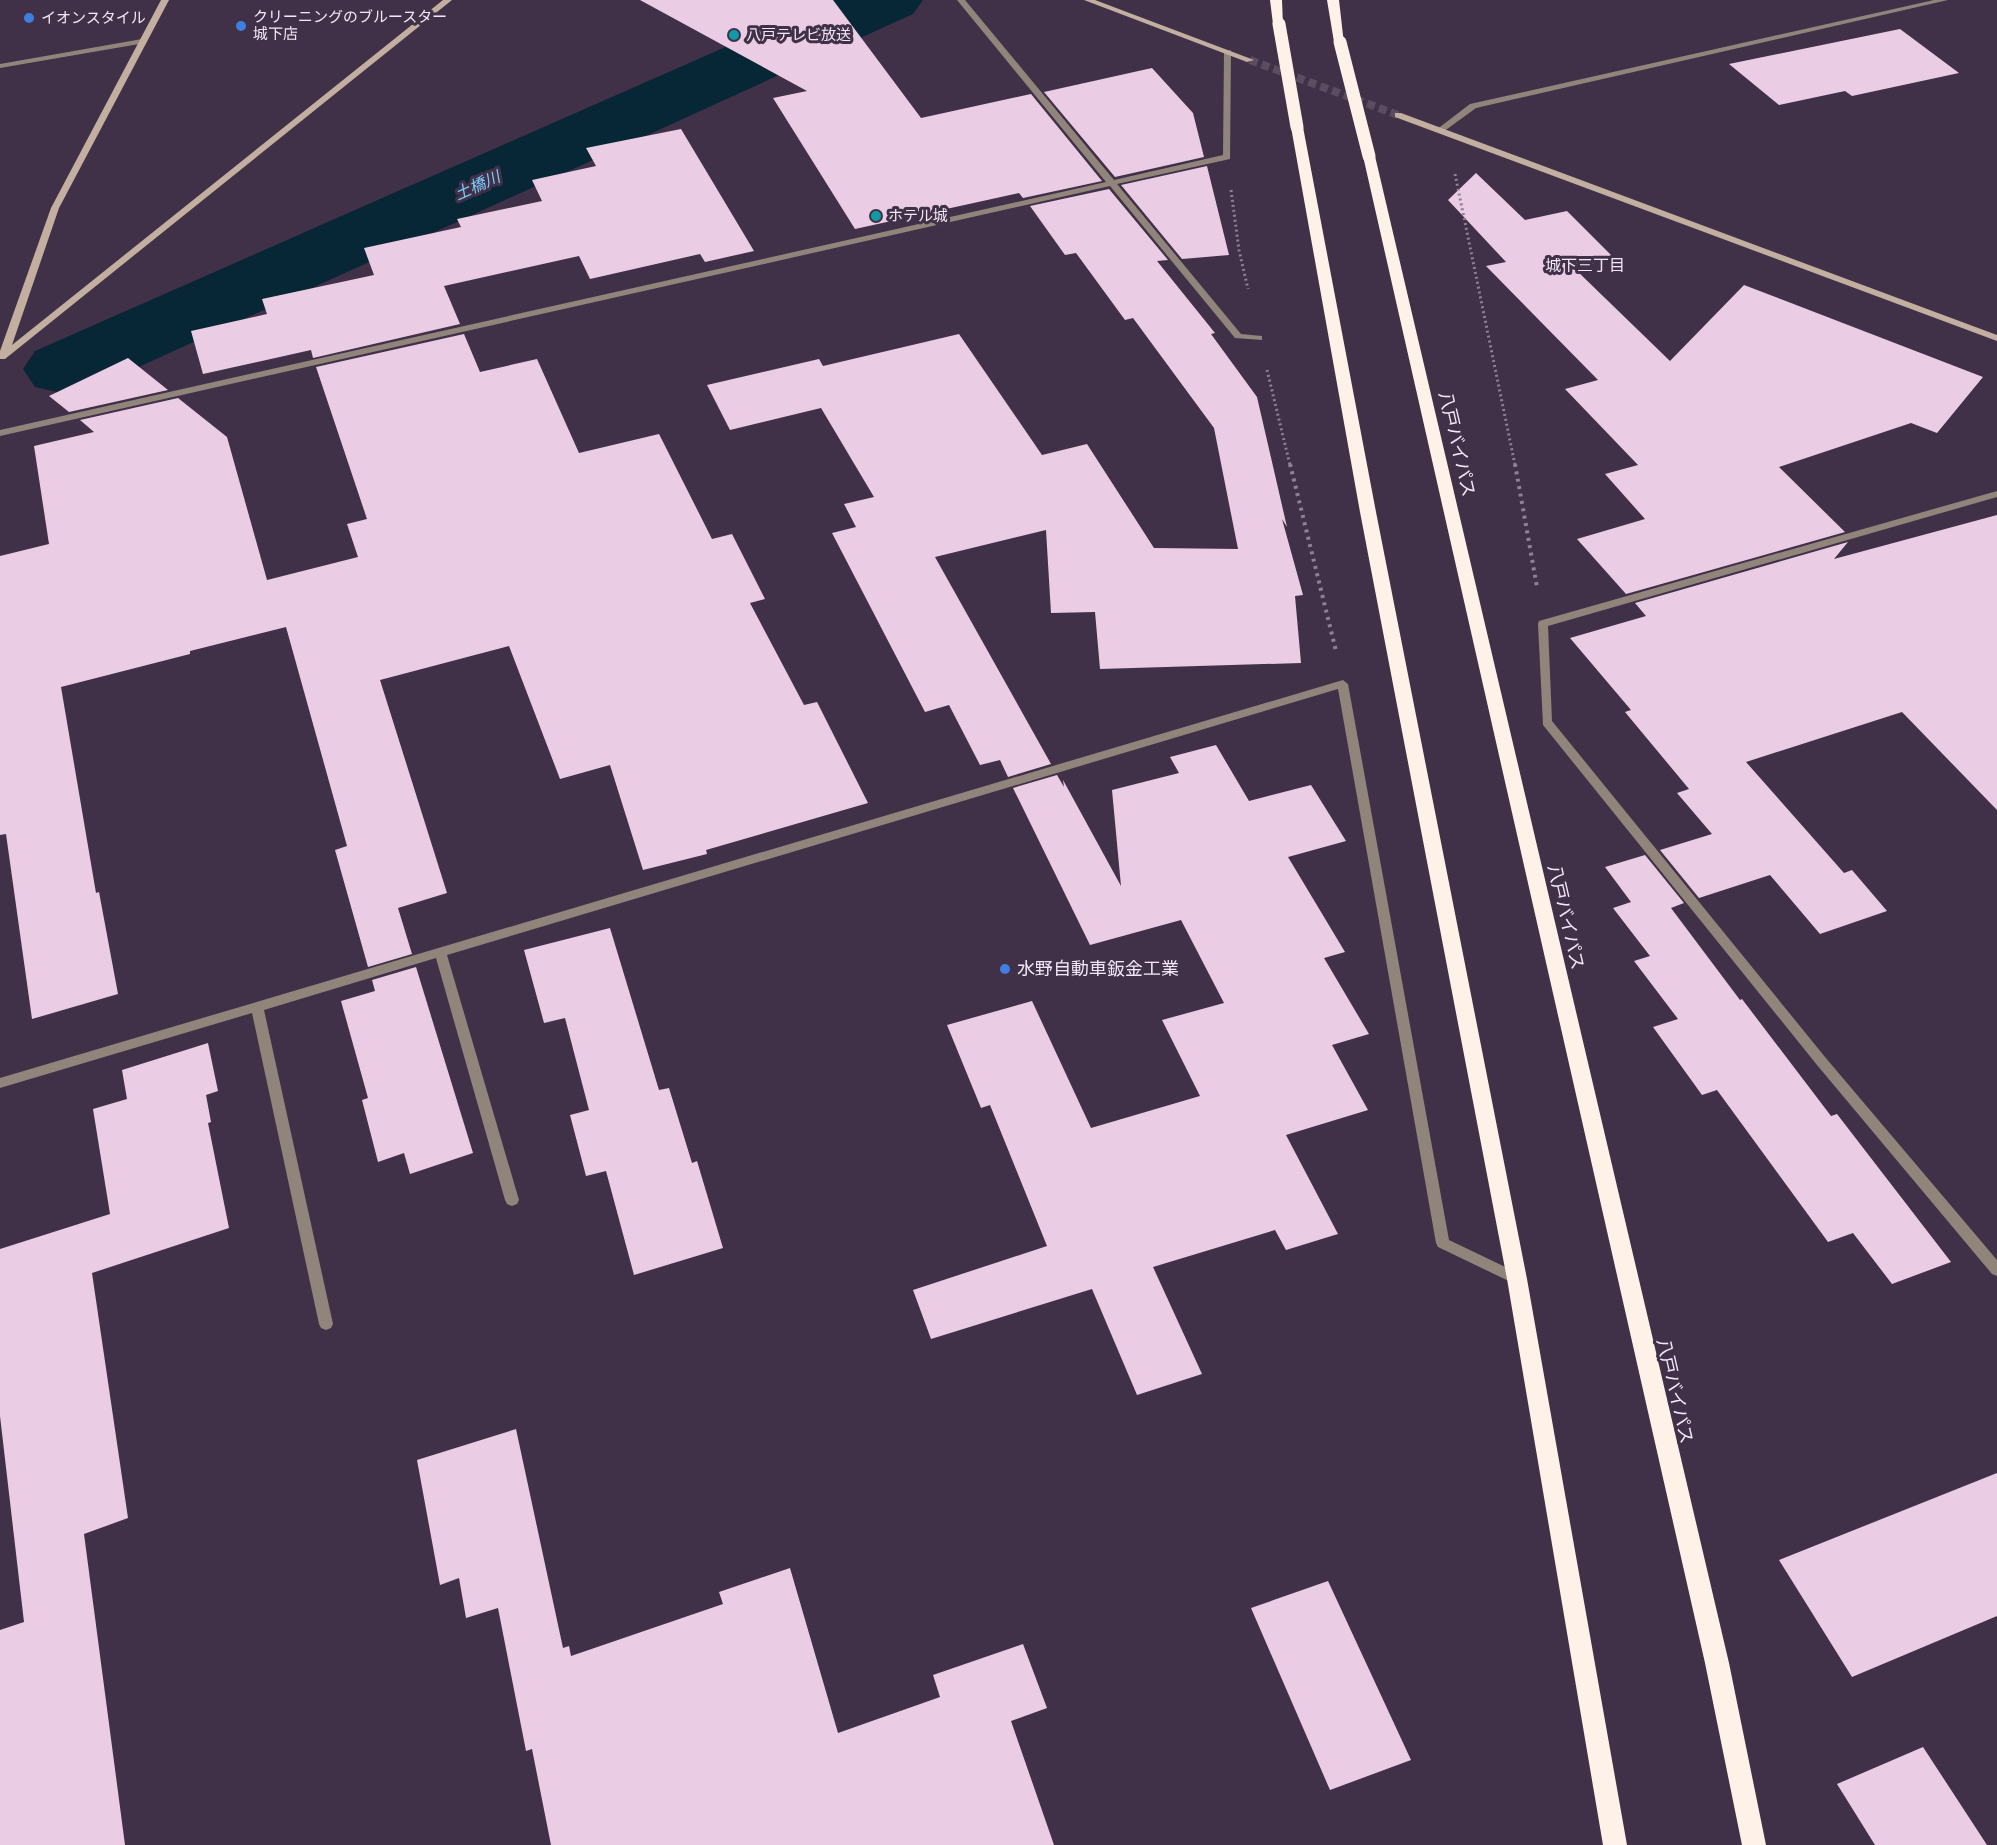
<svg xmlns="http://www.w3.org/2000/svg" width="1997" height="1845" font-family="Spectral,'Noto Sans JP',serif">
	<rect width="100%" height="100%" fill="#413148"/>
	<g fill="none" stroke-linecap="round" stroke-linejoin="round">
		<path fill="#082736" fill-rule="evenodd" d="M832 0H923L913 14 95 387 65 394 35 387 23 369 35 351Z"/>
	</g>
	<path fill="#eacde4" d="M640 0H833L921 118 1031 94 1102 181 1023 198 1019 193 855 229 773 98 807 91Z
		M1900 29 1959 73 1852 96 1845 91 1779 105 1729 64Z
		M1152 68 1193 113 1204 157 1115 177 1044 92Z
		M681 129 754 251 705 262 700 254 590 279 579 256 444 286 460 324 313 358 311 350 203 374 191 331 267 314 262 299 374 275 364 248 461 227 457 219 542 201 532 180 596 166 586 148Z
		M1207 166 1229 255 1182 259 1121 185Z
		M1476 173 1525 220 1567 211 1614 258 1574 268 1670 361 1744 285 1983 377 1937 433 1911 423 1779 467 1845 532 1626 594 1577 539 1645 519 1605 474 1638 465 1565 389 1598 380 1486 266 1506 262 1448 200Z
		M1109 189 1168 260 1157 261 1215 333 1211 334 1257 397 1287 527 1282 519 1303 595 1295 596 1301 663 1100 669 1095 612 1051 613 1046 530 935 557 1051 764 1008 777 1000 760 980 765 949 705 925 712 832 533 856 527 844 504 874 497 821 408 730 430 707 385 819 359 823 366 959 334 1042 455 1087 444 1154 548 1238 549 1214 428 1133 318 1125 320 1076 253 1065 255 1030 206Z
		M464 334 480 372 537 359 579 453 659 434 712 539 732 534 765 599 750 603 804 705 817 702 868 803 706 850 707 854 643 870 610 765 560 779 509 646 380 680 447 893 398 908 412 954 368 967 335 850 347 846 286 627 190 651V654L61 687 96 893 99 892 118 994 32 1019 6 834 0 835V556L49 544 34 446 94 432 80 420 178 398 227 437 267 580 358 557 347 524 367 519 316 367Z
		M128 358 168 390 69 412 49 396Z
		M1997 515V810L1902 712 1746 762 1844 873 1852 870 1887 911 1820 934 1770 875 1699 898 1660 850 1712 834 1677 793 1689 789 1625 712 1631 710 1570 638 1646 616 1635 603 1848 542 1834 559Z
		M1216 745 1249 801 1311 785 1346 841 1288 857 1345 952 1324 958 1369 1034 1332 1045 1368 1110 1286 1135 1338 1234 1286 1250 1275 1230 1153 1267 1202 1374 1137 1395 1092 1289 931 1339 913 1290 1047 1246 990 1105 981 1108 947 1025 1032 1001 1091 1128 1200 1096 1162 1020 1224 1003 1181 920 1090 945 1013 788 1057 775 1064 787 1063 780 1121 886 1112 790 1179 773 1170 757Z
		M1645 855 1684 903 1671 908 1740 1000 1742 999 1831 1116 1837 1114 1951 1262 1892 1284 1853 1233 1828 1242 1717 1090 1702 1095 1653 1027 1678 1019 1634 961 1650 956 1613 908 1631 902 1605 867Z
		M610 928 659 1090 669 1088 692 1163 697 1161 723 1248 634 1275 606 1171 586 1176 570 1115 589 1110 565 1018 544 1023 524 950Z
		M416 967 473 1153 410 1174 404 1153 378 1162 362 1100 368 1098 341 1001 375 991 372 980Z
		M208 1043 218 1091 206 1095 211 1122 208 1123 229 1228 92 1273 128 1518 84 1534 125 1845H0V1630L24 1622 0 1416V1249L110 1214 93 1109 127 1099 122 1070Z
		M516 1429 563 1648 569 1646 571 1656 723 1604 719 1592 790 1568 838 1733 940 1697 933 1675 1023 1644 1047 1708 1011 1721 1054 1845H551L532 1749 526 1751 498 1608 466 1618 459 1578 440 1585 417 1460Z
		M1997 1473V1616L1852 1677 1779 1560Z
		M1328 1581 1411 1760 1330 1790 1251 1608Z
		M1923 1747 1987 1845H1875L1837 1784Z"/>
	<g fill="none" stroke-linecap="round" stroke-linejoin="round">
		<path stroke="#5b4c62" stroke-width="8" stroke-dasharray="8 4.5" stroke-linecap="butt" d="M1250 60 1398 115"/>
		<path stroke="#8e8194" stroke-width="3" stroke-dasharray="2 3" stroke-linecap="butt" d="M1455 174 1515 465
			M1231 190 1239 250 1248 289
			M1267 370 1290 465"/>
		<path stroke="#8e8194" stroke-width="4" stroke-dasharray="3 4.5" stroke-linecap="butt" d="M1290 464 1336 651
			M1515 464 1537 587"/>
		<path fill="#90847b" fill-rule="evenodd" d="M142 39 146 41 145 43 0 68V64Z"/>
		<path fill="#90847b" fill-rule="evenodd" d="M957 0H965L1114 180 1223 155 1224 52 1231 50 1230 159 1117 184 1241 334 1262 336V340L1235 338 1110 186 0 436V430L1106 182Z
			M1934 0H1948L1476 108 1443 132 1436 130 1470 104Z
			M1997 491V497L1548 626 1552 721 1825 1057 1997 1260V1276L1992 1274 1817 1065 1543 725 1538 624 1539 621Z
			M1343 680 1348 684 1449 1240 1522 1275 1524 1279 1522 1283 1517 1285 1438 1247 1436 1243 1338 689 447 955 519 1200 517 1204 512 1206 507 1204 505 1200 436 958 264 1010 333 1324 331 1328 326 1330 321 1328 319 1324 252 1013 0 1088V1078Z"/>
		<path fill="#c2afa0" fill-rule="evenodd" d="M161 0H169L59 208 12 345 443 0H452L5 359H0V351L51 208Z
			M1084 0H1095L1254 60 1247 62Z
			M1395 113H1401L1997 335V341L1395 117Z"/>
		<path fill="#fef2e8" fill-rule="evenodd" d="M1270 0H1282L1283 26 1273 24Z
			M1327 0H1339L1344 44 1334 42Z
			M1297 123 1303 127 1376 512 1527 1279 1627 1845H1603L1507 1279 1360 512 1291 127Z
			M1369 152 1375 156 1729 1663 1766 1845H1742L1705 1663 1363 156Z"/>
		<path stroke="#fef2e8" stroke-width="13" d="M1279 24 1297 127
			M1340 42 1369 156"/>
	</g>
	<g fill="#3f7fe0" stroke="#413148" stroke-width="2">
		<circle cx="29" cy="18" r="6"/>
		<circle cx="241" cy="26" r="6"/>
		<circle cx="1005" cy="969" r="6"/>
	</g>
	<g fill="#0f9aa8" stroke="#413148" stroke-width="2">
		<circle cx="734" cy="35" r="6"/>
		<circle cx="876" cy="216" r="6"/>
	</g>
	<g text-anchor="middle" stroke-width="6" stroke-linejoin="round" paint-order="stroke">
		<g font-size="15" fill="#f1e7f6" stroke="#413148" text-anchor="start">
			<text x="253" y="22">クリーニングのブルースター<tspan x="253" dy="17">城下店</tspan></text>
			<text x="41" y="23">イオンスタイル</text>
			<text x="746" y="40">八戸テレビ放送</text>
			<text x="888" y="221">ホテル城</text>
		</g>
		<g font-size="16" font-style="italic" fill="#7acefe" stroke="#413148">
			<text transform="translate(477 185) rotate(-24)" y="6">土橋川</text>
		</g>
		<g font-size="16" fill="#f1e7f6" stroke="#413148">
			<text x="1585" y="271">城下三丁目</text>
		</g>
		<g font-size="18" fill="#f1e7f6" stroke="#413148">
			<text transform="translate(1457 444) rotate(77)" y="6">八戸バイパス</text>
			<text transform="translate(1566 917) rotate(77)" y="6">八戸バイパス</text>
			<text transform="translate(1675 1391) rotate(77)" y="6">八戸バイパス</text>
		</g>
		<g font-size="18" fill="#f1e7f6" stroke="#413148" text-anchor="start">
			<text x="1017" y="975">水野自動車鈑金工業</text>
		</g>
	</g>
</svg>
